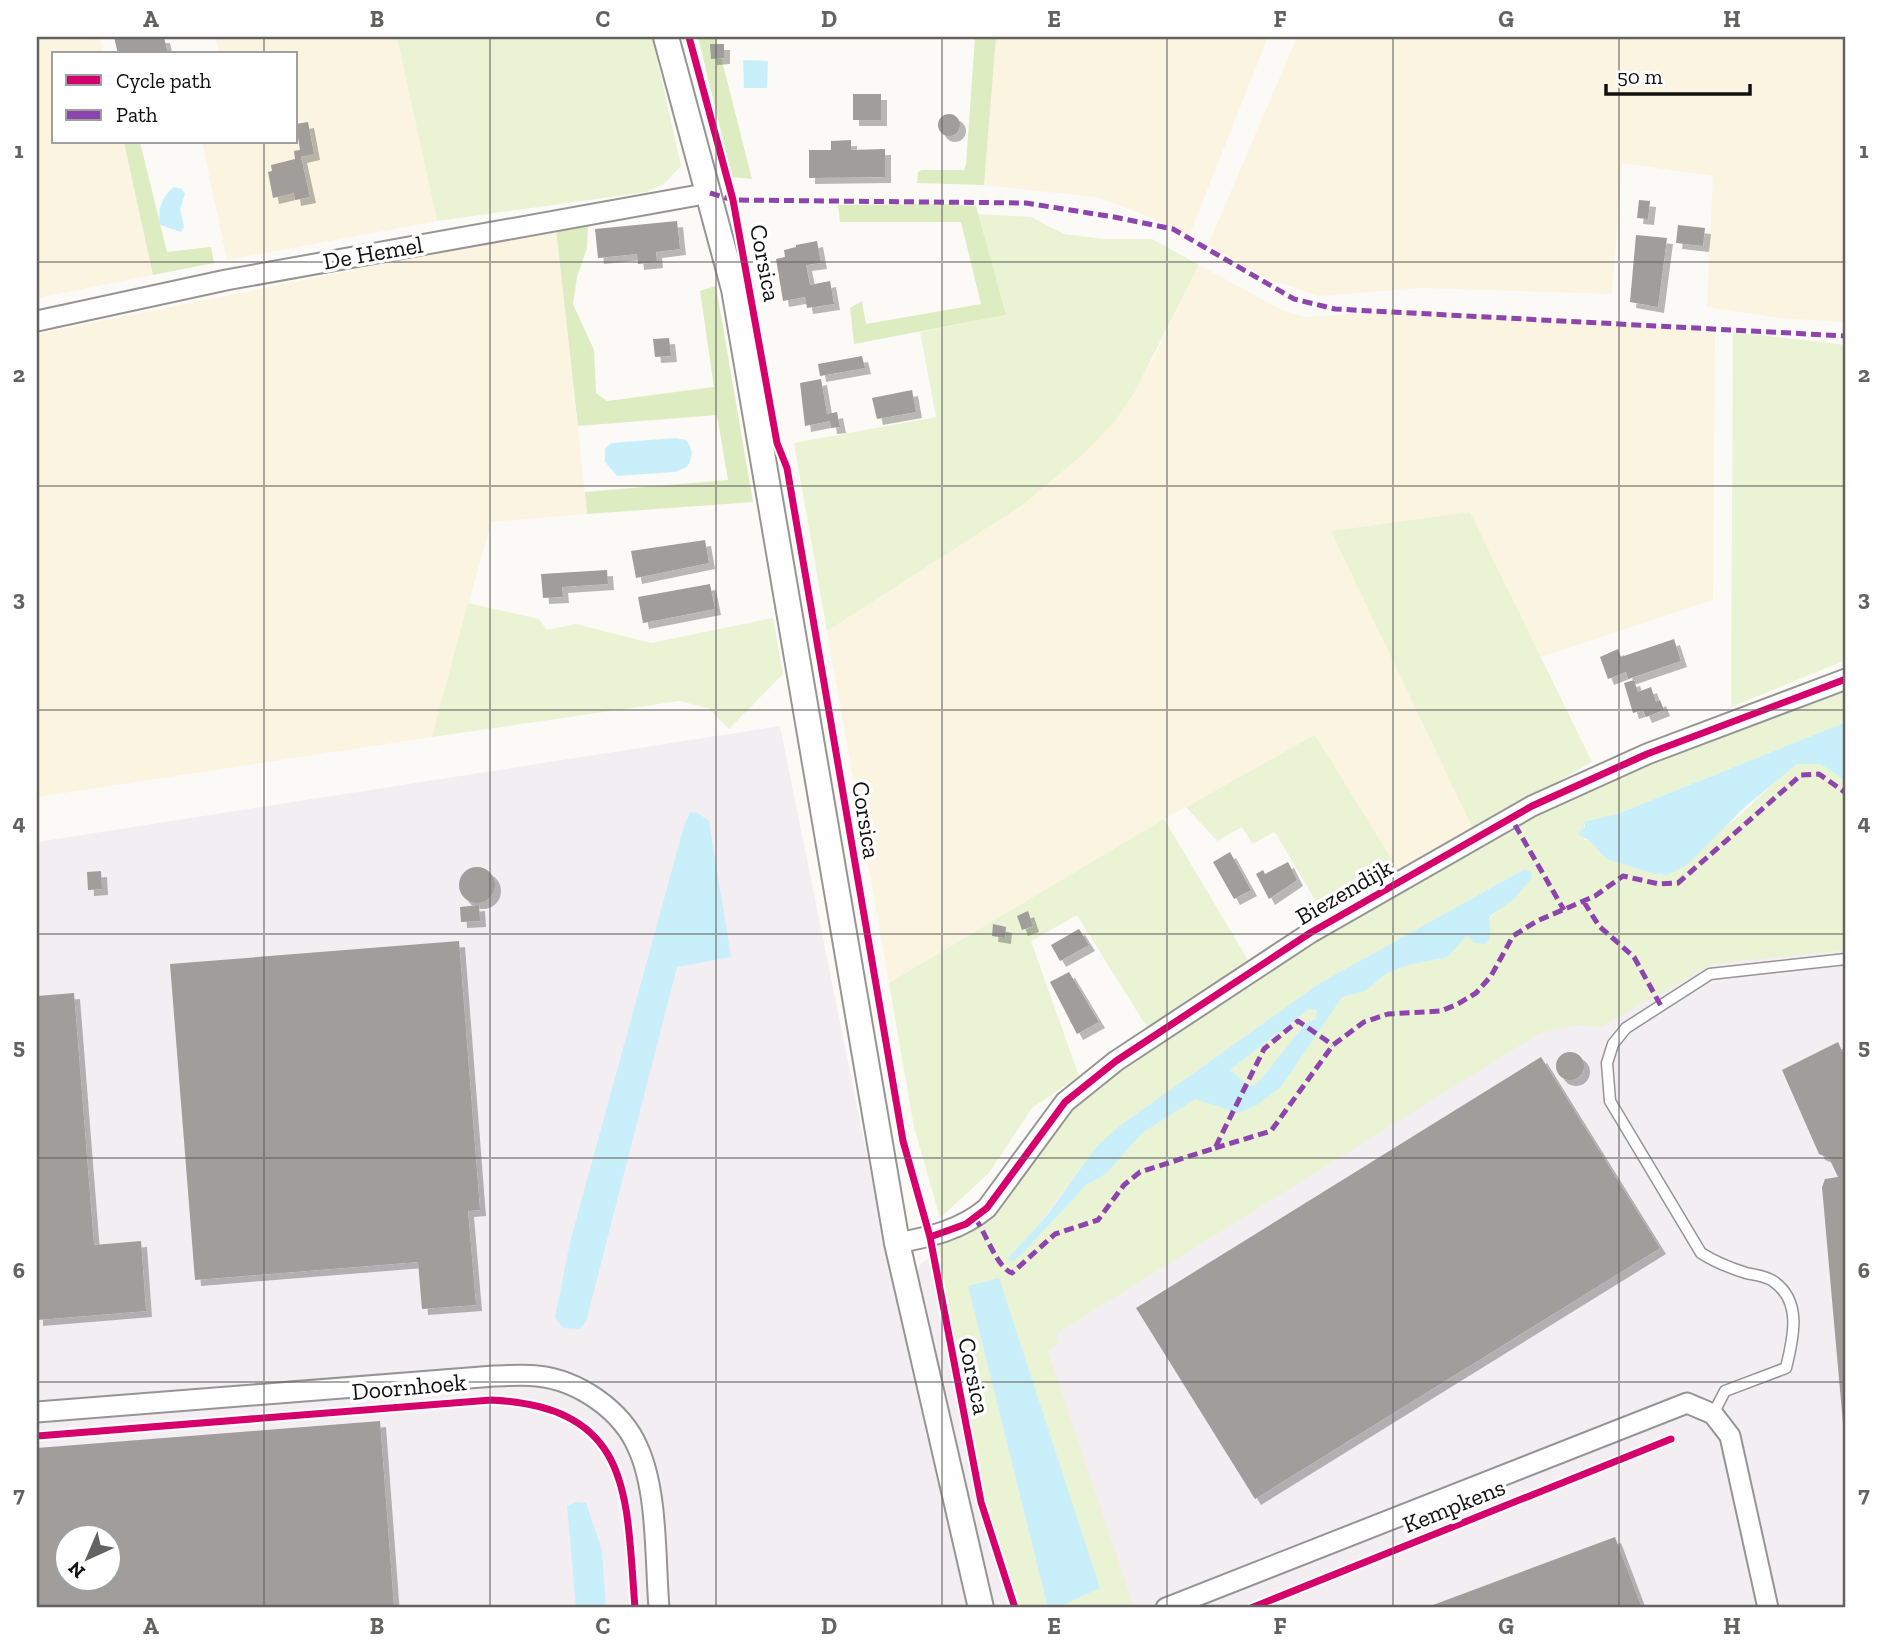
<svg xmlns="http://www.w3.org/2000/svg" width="1883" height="1645" font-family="'Zilla Slab',serif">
	<defs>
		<filter id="shadow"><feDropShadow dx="6" dy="6" stdDeviation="0" flood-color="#0004"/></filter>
	</defs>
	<rect width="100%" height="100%" fill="#fcfaf6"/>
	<path fill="#f3eef2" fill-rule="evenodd" d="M780 726 899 1313 921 1263 983 1223 1249 982 1846 909V1608H37V842ZM66 1536H108V1578H66Z"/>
	<path fill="#faf4e1" d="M37 37H100L104 54H54V142H124L153 275 37 298Z
		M215 37H397L437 221 227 260 202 142H296V54H219Z
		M996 37H1268L1189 236 1140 213 1096 197 984 185Z
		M1297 37H1846V322L1780 318 1707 307 1713 176 1622 163 1612 294 1423 288 1318 296 1266 278 1208 245Z
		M556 229 587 514 491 522 432 737 37 797V334Z
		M1199 265 1282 310 1305 317 1412 310 1715 330 1713 600 1541 657 1470 512 1331 531 1473 829 1399 871 1315 735 1164 819 889 983 827 631 1021 506 1115 421 1153 359Z"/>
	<path fill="#eaf3d4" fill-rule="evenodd" d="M397 37H652L681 166 664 184 646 192 437 221Z
		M978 214 1031 217 1064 234 1104 239H1152L1199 265 1134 393 1115 421 1082 455 1021 506 827 631 794 443 936 417 920 332 1006 315Z
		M1733 332 1846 345V660L1731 707Z
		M1470 512 1592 762 1473 829 1331 531Z
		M468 603 539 619 547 630 576 624 651 643 773 618 783 674 729 729 708 708 679 701 432 737Z
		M1846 686V722L1617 814 1584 823V840H1589L1606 859 1660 875 1737 818 1787 770 1797 764H1820L1846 781V950L1712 964 1601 1027 1576 1025 1540 1033 1057 1333 1059 1343 1048 1351 1134 1608H1056L1099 1588 968 1286 1048 1608H1020L986 1504 955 1370 935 1243 966 1233 1091 1090 1271 963 1593 784ZM1523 870 1525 887 1488 919 1490 937 1467 935 1447 957 1408 965 1387 973 1365 991 1342 997 1257 1105 1238 1113 1195 1099 1142 1133 1107 1173 1086 1185 1020 1256 1036 1227 1086 1161 1121 1125 1320 983Z
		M1315 735 1399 871 1324 915 1275 832 1252 844 1242 827 1217 841 1186 807Z
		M1164 819 1248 960 1148 1029 1077 915 1031 941 1079 1076 1032 1108 989 1173 940 1218 914 1127 889 983Z
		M1310 1009 1318 1013 1316 1019 1306 1023 1256 1085 1249 1086 1230 1070Z"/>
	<path fill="#ddecc1" d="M698 37H716L752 179 732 177Z
		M975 37H996L984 185 917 183 918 172 922 170H964L966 165Z
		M124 142H140L167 252 211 247 214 263 153 275Z
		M939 204 976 206 1006 315 854 344 850 308 862 301 866 324 981 304 961 222H840L838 205Z
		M588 224 587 248 577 277 573 304 594 350 596 393 607 401 714 387 700 291 716 286 753 502 587 514 585 492 728 480 717 415 578 426 556 229Z"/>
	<path fill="#c9f0fa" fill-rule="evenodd" d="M743 60 768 61 767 88H744Z
		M174 187 182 189 185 194 180 209 184 227 181 232 160 225C157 210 162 196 174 187Z
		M675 438 686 440C694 450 693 457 687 467L675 472 617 476 605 462V449L611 443Z
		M1846 722V781L1820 764H1797L1745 807 1688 864 1668 875 1655 874 1606 859 1589 840 1579 835 1580 830 1585 827 1584 822 1617 814Z
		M690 812 698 813 709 821 731 957 677 967 586 1322 580 1329 563 1328 555 1318 570 1242 684 826Z
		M1523 870 1531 871 1532 878 1513 900 1490 916V937L1486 944 1474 943 1467 935 1448 957 1408 965 1387 973 1365 991 1342 997 1281 1087 1257 1105 1238 1113 1195 1099 1142 1133 1107 1173 1086 1185 1020 1256 1013 1261 1007 1259 1046 1217 1097 1146 1121 1125 1320 983ZM1309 1009 1317 1011 1316 1019 1306 1023 1256 1085 1249 1086 1230 1070Z
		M999 1278 1100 1588 1056 1608H1048L968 1286Z
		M576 1502 586 1503 602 1550 606 1608H576L567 1506Z"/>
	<path fill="#a09d9b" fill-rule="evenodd" filter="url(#shadow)" d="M114 37H164L168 54H118Z
		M710 44H724V58L711 59Z
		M853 94H881V120H853Z
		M938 125a11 11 0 1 1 22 0a11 11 0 1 1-22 0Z
		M308 122 314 154 301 157 310 197 295 200 294 193 273 198 268 172 272 171 271 165 295 159 294 151 300 150 296 124Z
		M851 140V150L885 149V177L809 178V150H831V141Z
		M1639 200 1650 201 1648 219 1637 218Z
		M677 221 680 249 656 252 657 262 638 264 637 254 598 258 595 229Z
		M1678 225 1705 228 1703 246 1676 243Z
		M1636 235 1667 238 1658 307 1630 302Z
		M817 241 821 263 806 265 810 285 830 281 834 304 807 308 805 297 783 301 776 259 785 257 784 250 796 247V245Z
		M669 338 671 356 655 357 653 339Z
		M862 356 865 368 820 376 818 364Z
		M821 379 827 414 837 412 840 427 831 428 830 421 805 426 800 383Z
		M912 390 916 412 877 419 872 398Z
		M705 540 709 563 636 578 631 551Z
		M607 570 608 584 562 587 563 597 543 598 541 574Z
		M710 584 715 609 643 623 638 597Z
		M1674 639 1681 661 1628 679 1626 672 1608 679 1600 657 1618 649 1621 657Z
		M1634 680 1638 692 1651 687 1656 702 1660 700 1664 710 1646 717 1643 710 1633 713 1624 683Z
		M1230 852 1251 890 1234 899 1213 862Z
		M1288 862 1297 880 1269 899 1256 874 1263 870 1265 874Z
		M459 885a18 18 0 1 1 36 0a18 18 0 1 1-36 0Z
		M101 871 102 889 88 890 87 872Z
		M479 905 480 921 461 922 460 907Z
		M1028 911 1033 926 1022 930 1017 916Z
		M993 924 1006 927 1005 938 992 936Z
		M1079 929 1089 945 1060 961 1051 945Z
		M459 941 480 1210 468 1211 476 1305 422 1309 418 1262 195 1280 170 964Z
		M1069 972 1099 1022 1077 1034 1050 982Z
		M74 993 94 1245 141 1241 146 1311 37 1320V996Z
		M1838 1042 1846 1060 1844 1435 1822 1187 1825 1179 1838 1177 1829 1158 1819 1154 1782 1070Z
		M1556 1066a14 14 0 1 1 28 0a14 14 0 1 1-28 0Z
		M1541 1057 1660 1248 1255 1499 1136 1308Z
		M380 1421 394 1608H37V1448ZM66 1536H108V1578H66Z
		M1615 1537 1642 1608H1425Z"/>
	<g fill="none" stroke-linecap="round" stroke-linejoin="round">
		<defs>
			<path id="service" d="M1713 1414 1725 1391 1786 1368C1793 1339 1803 1301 1773 1281 1766 1276 1754 1275 1746 1273 1730 1268 1715 1262 1701 1253L1610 1101 1607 1063 1613 1044 1626 1028 1710 974 1846 959"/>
			<path id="minor" d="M37 321 226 280 710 193
				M897 1243C930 1237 961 1230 987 1208L1065 1102 1116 1061 1310 933 1532 806 1647 754 1846 679
				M37 1412 494 1376C508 1376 523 1374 537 1376 578 1380 622 1410 638 1448 658 1492 655 1560 659 1608
				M1166 1608 1687 1403 1713 1414 1730 1436 1768 1608"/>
			<path id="tertiary" d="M666 37 734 289 897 1243 981 1608"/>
		</defs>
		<use href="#service" stroke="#969594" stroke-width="13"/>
		<use href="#minor" stroke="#969594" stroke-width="23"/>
		<use href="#tertiary" stroke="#969594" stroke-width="28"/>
		<use href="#service" stroke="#fffefe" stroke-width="10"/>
		<use href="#minor" stroke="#fffefe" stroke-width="19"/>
		<use href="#tertiary" stroke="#fffefe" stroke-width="24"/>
		<path stroke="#8e44ad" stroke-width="5" stroke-dasharray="10 5" stroke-linecap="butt" d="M710 193 733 200 1026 203 1114 217 1173 229 1294 299 1335 309 1846 336
			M1515 825 1564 910
			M1584 902 1599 926 1634 957 1661 1006
			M1215 1148 1271 1131 1333 1045 1364 1022 1388 1014 1441 1011 1458 1004 1476 993 1491 976 1513 936 1537 921 1595 896 1623 876 1659 884 1678 883 1801 775 1819 774 1846 793
			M975 1218C986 1233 997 1268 1012 1273L1055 1234 1098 1220 1124 1185 1140 1172 1215 1148 1264 1049 1298 1021 1333 1045"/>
		<defs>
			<path id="cycleway" d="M689 37 733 200 777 443 787 468 903 1141 930 1237 981 1502 1015 1608
				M930 1237 966 1224 987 1208 1065 1102 1116 1061 1310 933 1532 806 1647 754 1846 679
				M37 1436 491 1400C633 1407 626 1494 635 1608
				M1251 1608 1671 1439"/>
		</defs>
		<use href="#cycleway" stroke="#fff" stroke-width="11"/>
		<use href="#cycleway" stroke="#d6006c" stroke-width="7"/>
	</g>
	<path fill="none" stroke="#636260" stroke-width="2" stroke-opacity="0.55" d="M264 37V54M490 37V1608M716 37V1608M942 37V1608M1167 37V1608M1393 37V1608M1619 37V1608M264 142V1608M37 262H1846M37 486H1846M37 710H1846M37 934H1846M37 1158H1846M37 1382H1846"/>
	<g text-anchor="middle" stroke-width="7" stroke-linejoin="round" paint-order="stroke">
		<g font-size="24" fill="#101010" stroke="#fff">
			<text transform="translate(373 253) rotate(-10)" y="8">De Hemel</text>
			<text transform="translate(765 263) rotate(79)" y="8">Corsica</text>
			<text transform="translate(866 820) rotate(81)" y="8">Corsica</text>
			<text transform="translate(1344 892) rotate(-30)" y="8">Biezendijk</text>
			<text transform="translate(974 1376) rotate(78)" y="8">Corsica</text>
			<text transform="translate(409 1387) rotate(-5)" y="8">Doornhoek</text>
			<text transform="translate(1454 1506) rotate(-22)" y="8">Kempkens</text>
		</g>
	</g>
	<rect width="1883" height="1645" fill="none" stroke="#ffffff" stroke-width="77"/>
	<rect x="52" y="52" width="245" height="91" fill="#ffffff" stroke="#9f9f9f" stroke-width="2"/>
	<rect x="66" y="75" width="35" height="10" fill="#d6006c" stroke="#9f9f9f" stroke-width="2"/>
	<text x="116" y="88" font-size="21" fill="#101010">Cycle path</text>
	<rect x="66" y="110" width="35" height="10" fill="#8e44ad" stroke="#9f9f9f" stroke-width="2"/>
	<text x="116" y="122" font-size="21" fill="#101010">Path</text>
	<g transform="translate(88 1558) rotate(224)"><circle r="33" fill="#ffffff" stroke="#9f9f9f" stroke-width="2"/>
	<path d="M0-5L12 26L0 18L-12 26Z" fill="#636260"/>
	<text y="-10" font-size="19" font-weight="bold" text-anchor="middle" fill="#101010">N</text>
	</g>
	<path d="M1606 84v10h144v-10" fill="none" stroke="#101010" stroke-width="3.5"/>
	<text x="1617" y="84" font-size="21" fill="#101010" stroke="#ffffff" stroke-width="5" paint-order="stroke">50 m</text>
	<rect x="38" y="38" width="1806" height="1568" fill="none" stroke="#636260" stroke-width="2.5"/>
	<g font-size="23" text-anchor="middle" font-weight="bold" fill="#636260">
		<text x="151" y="27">A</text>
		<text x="377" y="27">B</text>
		<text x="603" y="27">C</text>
		<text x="829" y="27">D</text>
		<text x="1054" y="27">E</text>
		<text x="1280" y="27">F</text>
		<text x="1506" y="27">G</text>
		<text x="1732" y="27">H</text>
		<text x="19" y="158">1</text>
		<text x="1864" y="158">1</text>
		<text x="19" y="382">2</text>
		<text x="1864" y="382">2</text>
		<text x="19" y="606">3</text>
		<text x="1864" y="606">3</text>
		<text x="19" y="830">4</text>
		<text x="1864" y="830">4</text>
		<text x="19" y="1054">5</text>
		<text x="1864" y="1054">5</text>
		<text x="19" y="1278">6</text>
		<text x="1864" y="1278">6</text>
		<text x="19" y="1502">7</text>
		<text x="1864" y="1502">7</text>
		<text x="151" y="1634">A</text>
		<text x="377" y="1634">B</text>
		<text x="603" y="1634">C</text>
		<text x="829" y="1634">D</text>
		<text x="1054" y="1634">E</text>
		<text x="1280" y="1634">F</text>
		<text x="1506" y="1634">G</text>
		<text x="1732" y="1634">H</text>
	</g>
</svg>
